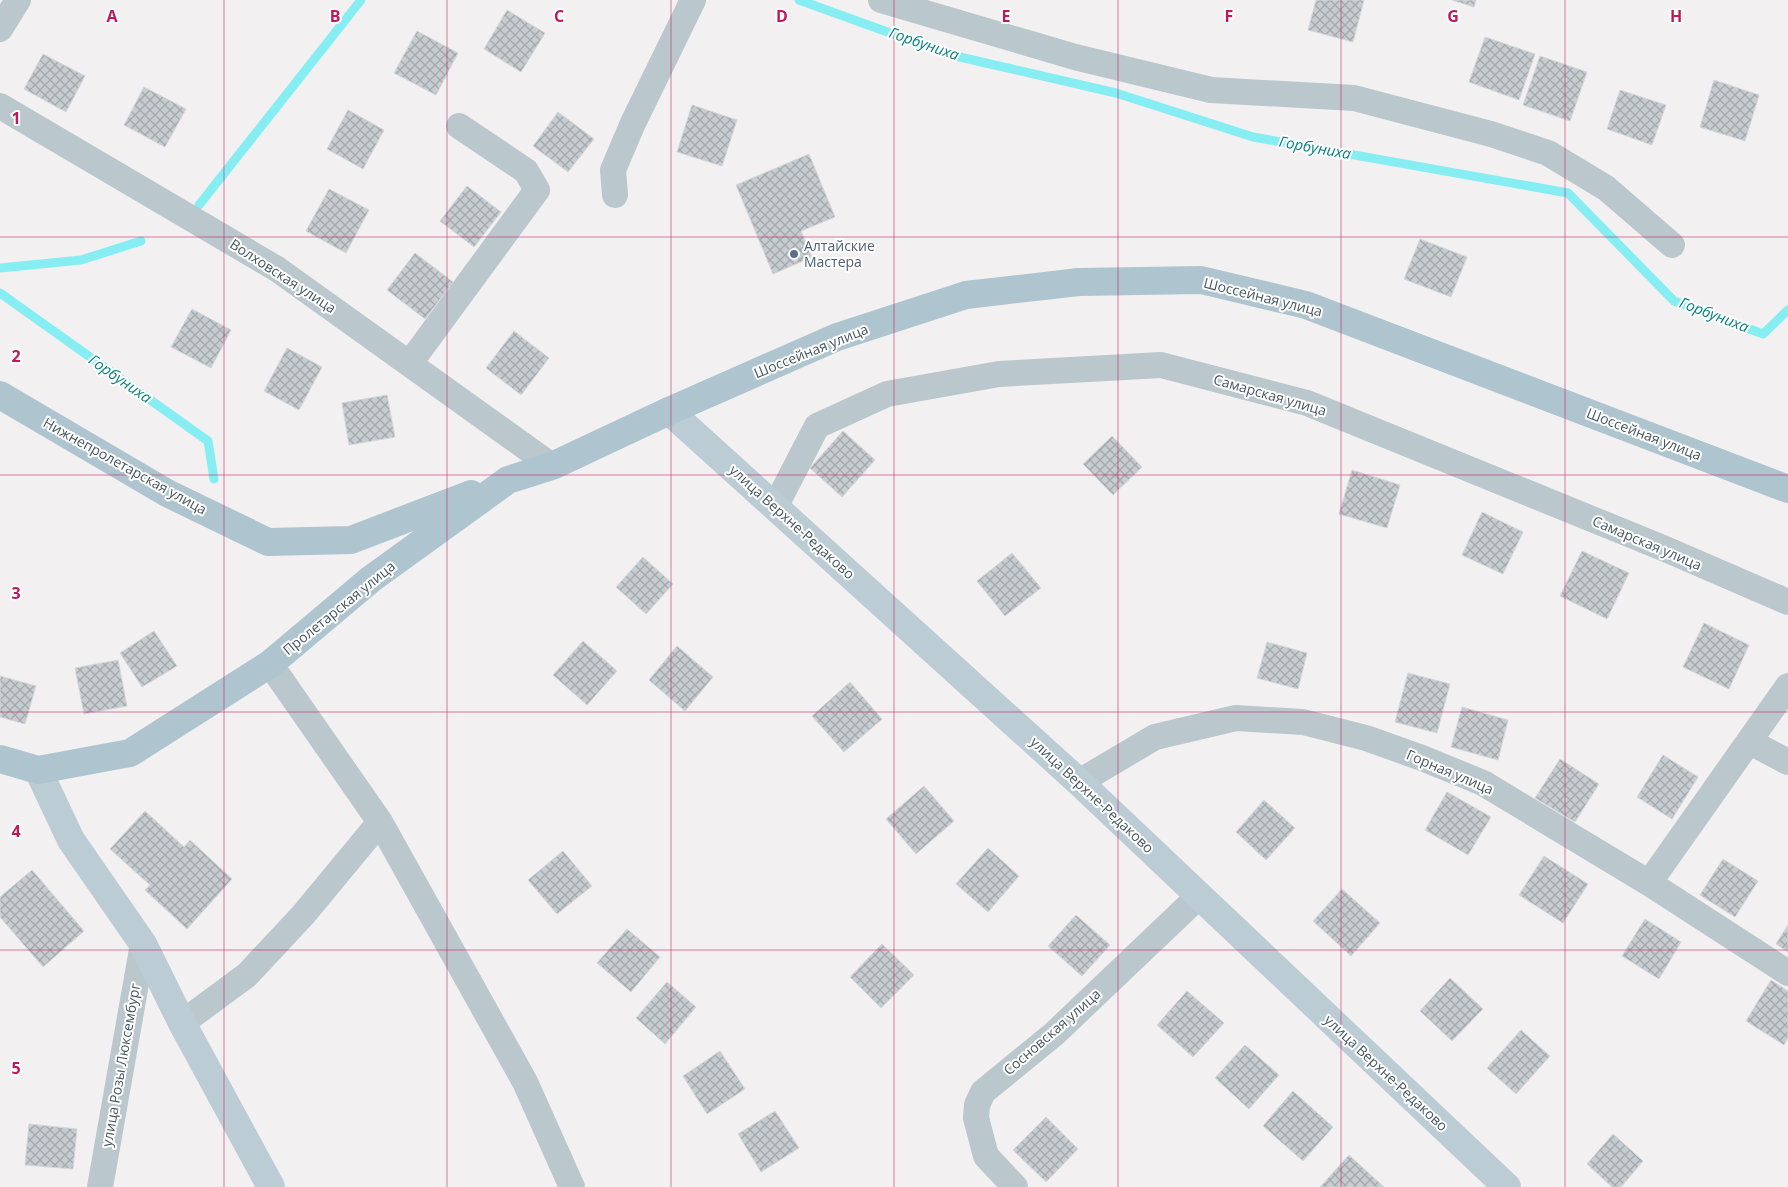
<svg xmlns="http://www.w3.org/2000/svg" width="1788" height="1187" font-family="'Open Sans',sans-serif">
	<defs>
		<pattern id="building-cross-hatch" width="8" height="8" patternUnits="userSpaceOnUse" patternTransform="scale(1.25)"><rect width="8" height="8" fill="#c6ccd0"/><path d="M0 0l8 8M0 8l8-8" fill="none" stroke="#a3a8ac"/></pattern>
	</defs>
	<rect width="100%" height="100%" fill="#f2f0f0"/>
	<g fill="none" stroke-linecap="round" stroke-linejoin="round">
		<path stroke="#86eef2" stroke-width="9" d="M799 0 951 55 1116 93 1253 137 1568 193 1674 301 1763 334 1788 310
			M199 205 361 0
			M0 268 81 260 141 241
			M0 293 208 441 214 479"/>
	</g>
	<path fill="url(#building-cross-hatch)" stroke="#d3d7dc" d="M1316 0H1364L1353 42 1308 30Z
		M1452 0H1476L1474 7Z
		M507 10 545 33 521 72 484 49Z
		M417 31 458 53 436 95 394 73Z
		M1485 37 1535 54 1519 100 1469 82Z
		M43 54 85 76 66 112 24 89Z
		M1540 56 1587 72 1570 121 1523 105Z
		M1714 80 1759 95 1745 141 1700 127Z
		M144 87 186 109 165 147 124 125Z
		M1620 90 1666 105 1652 145 1607 129Z
		M692 105 737 120 722 166 677 152Z
		M348 110 384 130 363 169 327 149Z
		M558 112 594 139 568 172 533 146Z
		M809 154 835 217 801 231 812 257 773 274 736 185Z
		M467 186 501 212 474 247 440 221Z
		M329 189 369 210 346 253 306 231Z
		M1420 239 1467 257 1451 297 1404 279Z
		M415 253 453 282 425 319 387 290Z
		M192 309 231 330 211 368 171 347Z
		M514 331 549 358 521 395 486 368Z
		M287 348 322 367 299 410 264 391Z
		M387 395 395 437 349 445 342 403Z
		M843 431 875 460 842 497 810 468Z
		M1112 436 1142 467 1113 495 1083 464Z
		M1352 470 1400 485 1387 528 1339 514Z
		M1482 512 1523 532 1503 574 1462 555Z
		M1582 551 1629 573 1607 619 1560 596Z
		M1012 553 1041 588 1005 616 977 581Z
		M643 557 673 584 646 614 616 587Z
		M1704 623 1749 645 1729 689 1683 667Z
		M154 631 177 666 142 687 120 653Z
		M583 641 617 671 587 705 553 675Z
		M1267 642 1307 653 1298 689 1257 678Z
		M677 646 713 677 685 711 649 680Z
		M118 660 127 706 84 714 75 668Z
		M1408 673 1450 684 1437 733 1395 722Z
		M0 676 36 686 25 724 0 717Z
		M850 682 882 719 844 752 812 716Z
		M1462 707 1508 720 1498 760 1451 747Z
		M1663 755 1698 777 1672 819 1637 797Z
		M1560 759 1599 784 1575 822 1535 798Z
		M924 786 954 821 916 854 886 819Z
		M1447 792 1491 817 1468 855 1425 830Z
		M1264 800 1295 828 1266 860 1236 832Z
		M145 811 184 847 190 840 232 879 187 929 145 890 150 885 110 849Z
		M988 848 1019 876 988 912 956 884Z
		M563 851 592 886 557 914 528 880Z
		M1544 856 1588 884 1563 923 1519 895Z
		M1723 859 1758 881 1735 917 1700 895Z
		M32 870 84 931 43 967 0 917V897Z
		M1342 889 1380 923 1351 956 1313 921Z
		M1076 915 1110 945 1082 976 1048 946Z
		M1645 919 1681 942 1659 979 1622 956Z
		M1788 925V952L1776 944Z
		M627 929 660 957 631 992 597 963Z
		M882 944 914 975 881 1008 850 977Z
		M1450 978 1483 1009 1452 1041 1420 1011Z
		M1771 980 1788 991V1038L1784 1045 1746 1021Z
		M667 982 696 1007 665 1044 636 1018Z
		M1187 991 1224 1023 1193 1057 1157 1025Z
		M1521 1030 1550 1056 1516 1094 1487 1068Z
		M1245 1045 1279 1075 1249 1109 1215 1078Z
		M720 1051 745 1089 707 1114 683 1076Z
		M1293 1091 1333 1127 1303 1161 1263 1126Z
		M775 1111 799 1148 761 1172 738 1134Z
		M1046 1117 1078 1149 1046 1182 1013 1150Z
		M29 1124 77 1129 73 1169 25 1165Z
		M1613 1134 1643 1161 1621 1187H1612L1587 1164Z
		M1349 1155 1384 1187H1320Z"/>
	<g fill="none" stroke-linecap="round" stroke-linejoin="round">
		<path stroke="#bac7cd" stroke-width="26" d="M881 0 1075 57 1211 90 1354 98 1491 134 1548 153 1606 188 1672 245
			M0 29 18 0
			M0 106 277 269 552 466
			M615 195 613 170 633 123 693 0
			M410 363 537 190 526 171 459 126
			M775 507 817 426 887 394 999 374 1161 365 1307 403 1663 548 1788 602
			M270 664 380 822 525 1082 572 1187
			M1750 742 1788 762
			M1079 782 1155 737 1236 718 1303 722 1366 738 1422 758 1483 783 1649 883 1788 973
			M1649 883 1788 686
			M182 1023 247 975 303 915 380 822
			M100 1187 143 944
			M1015 1187 986 1156 976 1118 977 1105 983 1092 1054 1034 1199 896"/>
		<path stroke="#bcccd5" stroke-width="28" d="M669 411 1079 782 1507 1187
			M38 770 71 840 143 944 182 1023 271 1187"/>
		<path stroke="#aec5d0" stroke-width="28" d="M0 395 167 493 268 542 351 540 471 494
			M0 759 38 770 130 753 270 664 371 579 508 480 552 466 669 411 837 337 966 295 1079 282 1201 280 1306 305 1788 489"/>
	</g>
	<path fill="none" stroke="#c2185b" stroke-width="1" stroke-opacity="0.55" d="M224 0V1187M447 0V1187M671 0V1187M894 0V1187M1118 0V1187M1341 0V1187M1565 0V1187M0 237H1788M0 475H1788M0 712H1788M0 950H1788"/>
	<circle fill="#5c6f8a" stroke="#fff" stroke-width="2" cx="794" cy="254" r="5"/>
	<g text-anchor="middle" stroke-width="4" stroke-linejoin="round" paint-order="stroke">
		<g font-size="14" fill="#4e5e75" stroke="#fff" text-anchor="start">
			<text x="804" y="251">Алтайские<tspan x="804" dy="16">Мастера</tspan></text>
		</g>
		<g font-size="14" fill="#46575f" stroke="#fff">
			<text transform="translate(283 276) rotate(33)" y="5">Волховская улица</text>
			<text transform="translate(1263 297) rotate(14)" y="5">Шоссейная улица</text>
			<text transform="translate(811 351) rotate(-22)" y="5">Шоссейная улица</text>
			<text transform="translate(1270 395) rotate(16)" y="5">Самарская улица</text>
			<text transform="translate(1644 434) rotate(21)" y="5">Шоссейная улица</text>
			<text transform="translate(125 466) rotate(29)" y="5">Нижнепролетарская улица</text>
			<text transform="translate(792 522) rotate(42)" y="5">улица Верхне-Редаково</text>
			<text transform="translate(1647 543) rotate(23)" y="5">Самарская улица</text>
			<text transform="translate(339 608) rotate(-39)" y="5">Пролетарская улица</text>
			<text transform="translate(1450 772) rotate(23)" y="5">Горная улица</text>
			<text transform="translate(1092 795) rotate(43)" y="5">улица Верхне-Редаково</text>
			<text transform="translate(1052 1032) rotate(-41)" y="5">Сосновская улица</text>
			<text transform="translate(121 1065) rotate(-80)" y="5">улица Розы Люксембург</text>
			<text transform="translate(1386 1073) rotate(43)" y="5">улица Верхне-Редаково</text>
		</g>
		<g font-size="15" font-style="italic" fill="#078084" stroke="#fff">
			<text transform="translate(924 44) rotate(19)" y="5">Горбуниха</text>
			<text transform="translate(1315 148) rotate(10)" y="5">Горбуниха</text>
			<text transform="translate(1714 315) rotate(21)" y="5">Горбуниха</text>
			<text transform="translate(120 379) rotate(35)" y="5">Горбуниха</text>
		</g>
	</g>
	<g font-size="16" text-anchor="middle" font-weight="bold" fill="#c2185b" stroke="#fff" stroke-width="4" stroke-linejoin="round" paint-order="stroke">
		<text x="112" y="22">A</text>
		<text x="335" y="22">B</text>
		<text x="559" y="22">C</text>
		<text x="782" y="22">D</text>
		<text x="1006" y="22">E</text>
		<text x="1229" y="22">F</text>
		<text x="1453" y="22">G</text>
		<text x="1676" y="22">H</text>
		<text x="16" y="124">1</text>
		<text x="16" y="362">2</text>
		<text x="16" y="599">3</text>
		<text x="16" y="837">4</text>
		<text x="16" y="1074">5</text>
	</g>
</svg>
